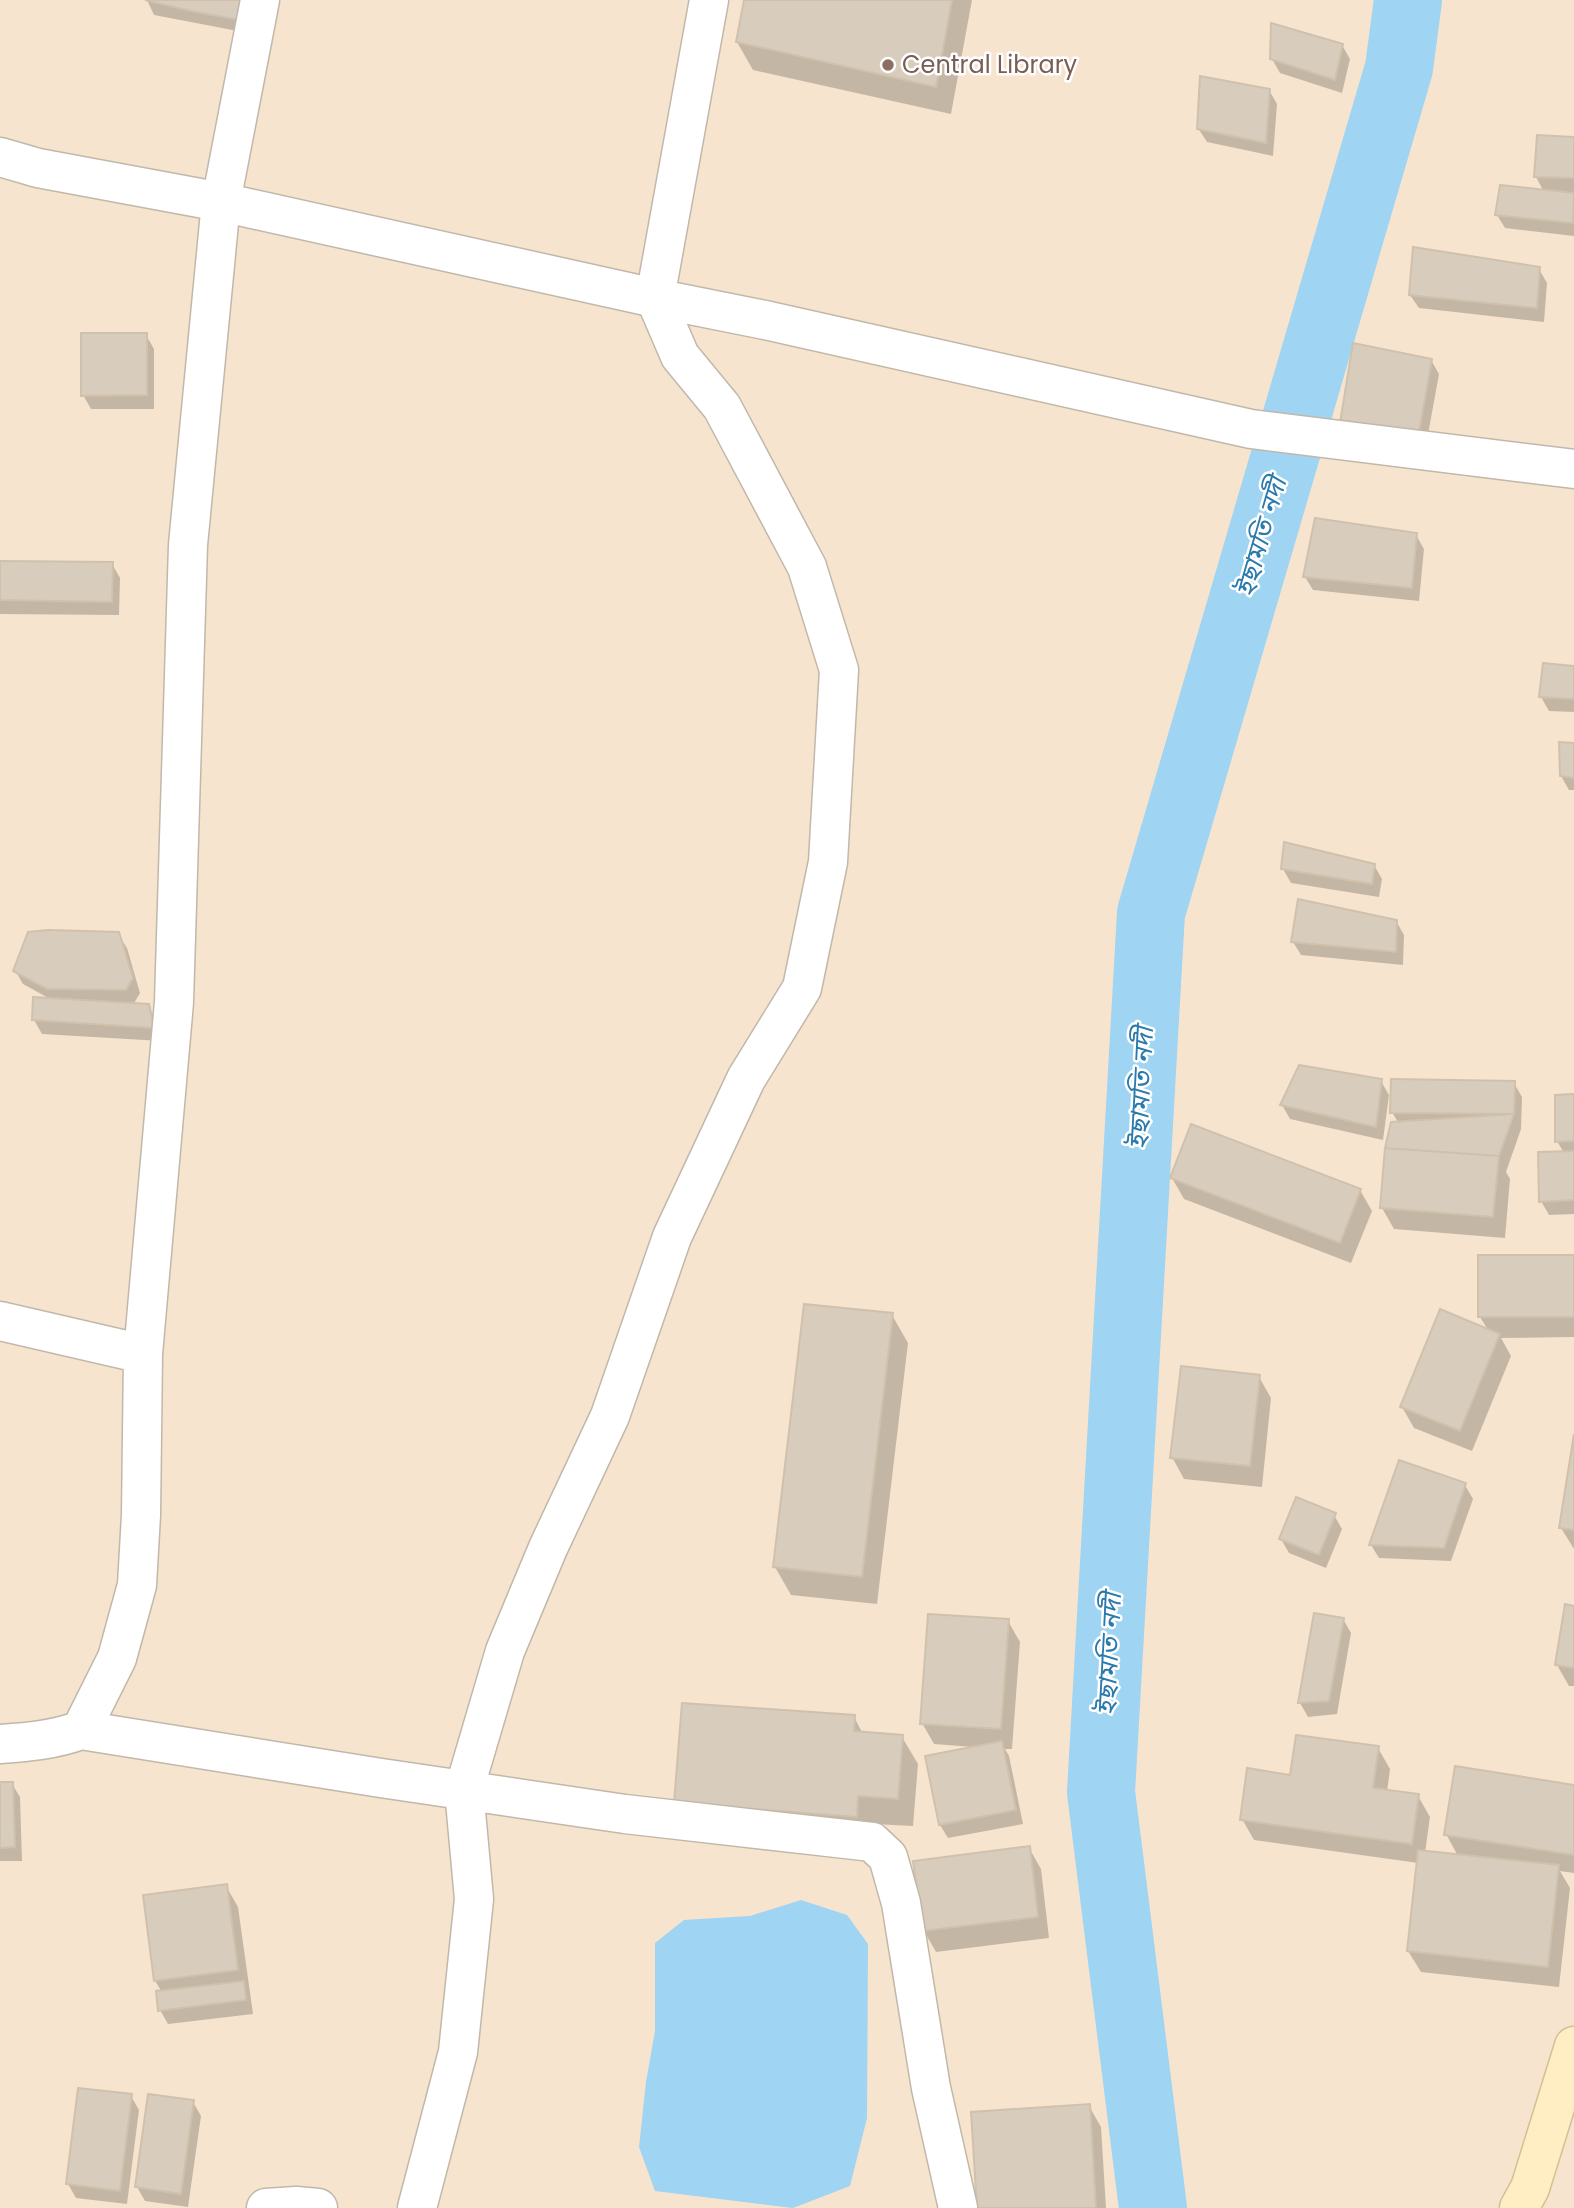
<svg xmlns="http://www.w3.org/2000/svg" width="1574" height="2208" font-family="Poppins,'Noto Sans Bengali',sans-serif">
	<rect width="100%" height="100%" fill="#f3eee5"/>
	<path fill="#f6e4cf" d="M0 0H1574V2208H0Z"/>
	<path fill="#9fd4f2" d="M801 1900 847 1915 868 1944 867 2118 850 2186 793 2208 655 2191 639 2147 646 2082 655 2031V1943L684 1920 750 1916Z"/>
	<path fill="#0003" d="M147 0H264L259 35 154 15Z
		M745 0H972L951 114 753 70 737 42Z
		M1342 45 1350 59 1342 93 1280 73 1272 59Z
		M1269 90 1277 104 1273 156 1207 142 1198 128Z
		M1574 139V236L1505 228 1497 215 1544 192 1536 177Z
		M1539 269 1547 283 1544 322 1419 308 1410 295Z
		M146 335 154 349V409H91L83 395Z
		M1354 345 1431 360 1439 374 1425 451Z
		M1416 535 1424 549 1419 601 1313 590 1305 577Z
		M0 563 112 564 120 578 119 615 0 614Z
		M1574 668V712L1549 711 1541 697Z
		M1574 744V790H1569L1561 776Z
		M1374 865 1382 879 1379 897 1291 883 1283 869Z
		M1396 921 1404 935 1403 965 1301 955 1293 942Z
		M118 934 127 948 140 993 133 1005 148 1006 156 1020 161 1041 42 1034 34 1020 52 1000 23 984 15 970Z
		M1381 1081 1389 1095 1383 1140 1290 1119 1282 1105Z
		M1514 1083 1522 1097 1521 1129 1506 1172 1510 1179 1505 1238 1394 1229 1382 1208 1399 1124 1392 1112Z
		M1574 1096V1214L1549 1215 1541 1201 1564 1153 1557 1141Z
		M1172 1178 1360 1190 1372 1211 1351 1263 1184 1199Z
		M1574 1256V1337L1501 1338 1511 1356 1472 1451 1414 1428 1402 1407 1488 1330 1480 1317Z
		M892 1315 908 1343 877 1604 791 1595 775 1567Z
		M1259 1377 1271 1398 1262 1487 1184 1479 1172 1457Z
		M1574 1445V1549L1561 1528Z
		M1465 1485 1473 1499 1451 1561 1379 1558 1371 1545Z
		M1334 1515 1342 1529 1326 1568 1289 1553 1281 1539Z
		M1574 1607V1686H1569L1557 1665Z
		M1315 1615 1343 1619 1351 1633 1337 1714 1308 1717 1300 1703Z
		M1008 1621 1020 1642 1012 1749H1005L1009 1756 1023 1824 948 1838 940 1825 973 1747 934 1744 922 1723Z
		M854 1717 863 1734 902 1737 918 1764 913 1826 873 1824 692 1830Z
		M1378 1748 1390 1769 1387 1792 1418 1796 1430 1817 1425 1853 1458 1856 1446 1834 1574 1787V1873L1560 1871 1570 1888 1559 1987 1421 1972 1408 1951 1418 1863 1254 1840 1242 1819 1291 1776Z
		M0 1784H12L20 1797 22 1861H0Z
		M1029 1848 1041 1869 1049 1938 936 1952 924 1931Z
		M226 1886 238 1907 253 2014 168 2024 160 2010 162 1992 155 1981Z
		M131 2096 139 2110 127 2204 76 2198 68 2184Z
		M193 2102 201 2116 188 2207 145 2201 137 2187Z
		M1089 2106 1101 2127 1106 2208H978Z"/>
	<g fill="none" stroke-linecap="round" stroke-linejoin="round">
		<path stroke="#9fd4f2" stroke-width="68" d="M1153 2208 1101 1792 1151 913 1399 68 1408 0"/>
	</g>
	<path fill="#d8ccbd" stroke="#d0c1ad" stroke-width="2" d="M145 0H255L252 22 195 12Z
		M744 0H952L936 87 736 42Z
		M1271 23 1343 44 1335 80 1270 59Z
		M1200 76 1270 89 1266 143 1197 129Z
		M1537 135 1574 137V178L1534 177Z
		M1500 185 1574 193 1573 223 1495 215Z
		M1413 247 1540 267 1537 308 1409 295Z
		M81 333H147V395L81 396Z
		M1353 343 1432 359 1418 438 1340 423Z
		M1315 518 1417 533 1412 588 1303 577Z
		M0 561 113 562 112 602 0 600Z
		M1543 663 1574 666V699L1539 697Z
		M1559 742 1574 743V778L1560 776Z
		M1284 842 1375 864 1372 884 1281 869Z
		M1298 899 1397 920 1396 952 1291 942Z
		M48 930 119 932 133 978 126 990 47 989 13 971 28 932Z
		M33 997 149 1004 154 1028 32 1020Z
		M1299 1065 1382 1079 1376 1127 1280 1105Z
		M1391 1079 1515 1081 1514 1114 1390 1113Z
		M1574 1094V1141L1555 1142V1095Z
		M1514 1114 1499 1156 1385 1148 1391 1122Z
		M1191 1124 1361 1189 1340 1243 1170 1178Z
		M1385 1148 1499 1156 1493 1217 1380 1208Z
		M1574 1151V1200L1539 1202 1538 1152Z
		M1478 1255H1574V1317H1478Z
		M804 1304 893 1313 862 1577 773 1567Z
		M1440 1309 1500 1334 1460 1431 1400 1407Z
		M1181 1366 1260 1375 1250 1466 1170 1458Z
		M1574 1434V1530L1559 1528Z
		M1399 1460 1466 1483 1444 1548 1369 1545Z
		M1296 1497 1336 1513 1319 1555 1279 1539Z
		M1565 1604 1574 1606V1668L1555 1665Z
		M1314 1613 1344 1618 1329 1701 1298 1703Z
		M928 1614 1009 1619 1001 1729 920 1724Z
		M682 1703 855 1715 854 1731 903 1735 898 1799 858 1796 857 1817 674 1803Z
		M1296 1735 1379 1746 1373 1788 1419 1794 1412 1844 1240 1820 1247 1768 1290 1775Z
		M1002 1741 1016 1810 939 1825 925 1756Z
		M1455 1766 1574 1785V1855L1444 1835Z
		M0 1782H13L15 1847 0 1848Z
		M1030 1846 1038 1917 922 1931 913 1861Z
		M1418 1850 1559 1865 1548 1967 1407 1951Z
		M227 1884 238 1970 154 1981 143 1895Z
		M244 1981 246 2000 158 2011 156 1991Z
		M78 2088 132 2094 120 2191 66 2184Z
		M148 2094 194 2100 181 2194 135 2187Z
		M1090 2104 1096 2208H977L971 2112Z"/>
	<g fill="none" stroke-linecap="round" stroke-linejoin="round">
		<defs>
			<path id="minor" d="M0 157 38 168 221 202 655 298 765 320 1251 429 1574 469
				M0 1321 143 1354
				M81 1730 381 1778 625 1814 872 1842 888 1857 901 1903 931 2088 958 2208
				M0 1744C28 1742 54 1740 81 1730L117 1658 137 1585 141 1515 143 1354 174 1002 188 545 221 202 260 0
				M266 2208 296 2206 318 2208
				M417 2208 458 2052 474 1899 464 1790 505 1651 548 1548 610 1416 672 1237 746 1079 802 988 828 862 839 670 807 567 722 407 680 356 655 298 709 0"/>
			<path id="secondary" d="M1519 2208 1530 2188 1574 2046"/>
		</defs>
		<use href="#minor" stroke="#c1b8aa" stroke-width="41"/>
		<use href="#secondary" stroke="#d4c093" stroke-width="41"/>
		<use href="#minor" stroke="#fff" stroke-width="38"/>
		<use href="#secondary" stroke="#ffedc3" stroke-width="38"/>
	</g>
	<circle fill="#8d6e63" stroke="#fff" stroke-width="2.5" cx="888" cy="65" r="7"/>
	<g text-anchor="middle" stroke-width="5" stroke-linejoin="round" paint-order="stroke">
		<g font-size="24" fill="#785e54" stroke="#fff" text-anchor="start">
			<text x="902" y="73">Central Library</text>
		</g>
		<g font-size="26" font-style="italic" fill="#2a7aac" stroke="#fff">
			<text transform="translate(1261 537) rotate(-74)" y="9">ইছামতি নদী</text>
			<text transform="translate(1141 1088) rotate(-87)" y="9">ইছামতি নদী</text>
			<text transform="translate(1109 1654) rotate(-87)" y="9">ইছামতি নদী</text>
		</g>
	</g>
</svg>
